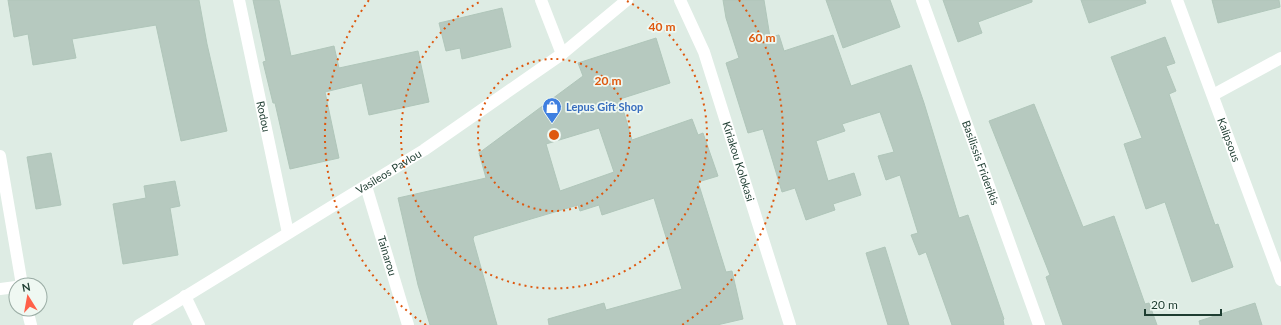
<svg xmlns="http://www.w3.org/2000/svg" width="1281" height="325" font-family="Lato,sans-serif">
	<rect width="100%" height="100%" fill="#deece4"/>
	<path fill="#b6c9bf" stroke="#b0c6ba" fill-rule="evenodd" d="M8 0H199L207 44 227 131 181 141 156 25 72 39 76 58 33 65 28 34 14 37Z
		M253 0H279L291 56 334 46 339 68 418 51 429 102 369 115 362 83 325 92 339 158 290 169 275 103H273L263 62 266 61Z
		M723 0H764L770 37 779 35 784 51 833 35 851 86 911 65 924 103 959 218 968 215 1004 319 1003 320 1004 325H952L926 252 919 255 911 235 918 233 900 175 886 180 878 156 894 152 880 112 842 124 845 131 816 141 828 181 854 173 861 195 833 204 835 210 806 220 795 188 782 192 763 129 748 133 726 63 739 58 726 18Z
		M826 0H890L900 27 843 48Z
		M943 0H1032V2L978 22 982 33 958 42Z
		M1081 0H1145L1146 3 1089 23Z
		M1212 0H1279L1280 7 1218 23Z
		M502 8 511 47 462 59 460 48 446 51 439 23Z
		M1165 37 1175 63 1166 66 1176 91 1169 94 1215 225 1218 224 1233 267 1192 282 1165 202 1146 209 1124 144 1142 138 1111 57Z
		M656 38 670 83 620 99 632 140 692 119 698 135 703 133 718 176 698 182 726 272 732 271 743 319 717 325H549L548 319 604 303 606 310 682 289 654 198 602 215 599 205 580 211 578 205 474 236 473 239 497 325H430L418 285 398 198 486 178 479 153 583 76 578 63ZM599 128 614 172 560 191 546 144Z
		M1034 104 1083 227 1114 216 1145 304 1149 303 1157 325H1063L1046 277 1050 275 989 121Z
		M51 153 61 205 36 209 27 157Z
		M175 181 180 206 170 208 178 255 123 264 113 204 146 198 144 186Z
		M885 247 909 325H888L866 253Z
		M1255 303 1262 325H1200L1199 321Z"/>
	<g fill="none" stroke-linecap="round" stroke-linejoin="round">
		<g stroke="#fff" stroke-width="12">
			<path id="s1" d="M239 0 288 233"/>
			<path d="M541 0 562 54"/>
			<path id="s2" d="M680 0 704 52 790 325"/>
			<path id="s3" d="M922 0 1039 325"/>
			<path id="s4" d="M1177 0 1281 280"/>
			<path d="M1213 95 1281 58"/>
			<path d="M0 156 22 285"/>
			<path id="s5" d="M366 186 408 325"/>
			<path d="M0 289 16 287"/>
			<path d="M185 296 199 325"/>
			<path d="M27 309 31 325"/>
		</g>
		<path stroke="#fff" stroke-width="12" id="s6" d="M139 325 424 150 562 54 627 0"/>
	</g>
	<g fill="none" stroke="#de580e" stroke-width="2" stroke-dasharray="2 4">
		<circle cx="554" cy="135" r="76"/>
		<path d="M627 1A153 153 0 1 1 481 1"/>
		<path d="M426 325A229 229 0 0 1 369 0M739 0A229 229 0 0 1 682 325"/>
	</g>
	<defs>
		<symbol id="shop-pin" viewBox="-11 -11 22 30"><path d="M0 17L-7.5 6A9.5 9.5 0 1 1 7.5 6Z" fill="#3f7fe0" stroke="#eff8f2"/><path d="M-5-2.5h2.3a2.7 3.5 0 0 1 5.4 0H5L5.5 6h-11ZM-1.5-2.5h3a1.5 2.3 0 0 0-3 0Z" fill="#fff"/></symbol>
	</defs>
	<g fill-rule="evenodd">
		<use href="#shop-pin" x="541" y="96" width="22" height="30"/>
	</g>
	<g text-anchor="middle" stroke-width="3.5" stroke-linejoin="round" paint-order="stroke">
		<g font-size="11" font-weight="bold" fill="#366cbe" stroke="#eff8f2" text-anchor="start">
			<text x="566" y="111">Lepus Gift Shop</text>
		</g>
		<g font-size="11" fill="#1e3d31" stroke="#eff8f2">
			<text dy="4" stroke="none"><textPath href="#s1" startOffset="119">Rodou</textPath></text>
			<text dy="4" stroke="none"><textPath href="#s4" startOffset="149">Kalipsous</textPath></text>
			<text dy="4" stroke="none"><textPath href="#s2" startOffset="172">Kiriakou Kolokasi</textPath></text>
			<text dy="4" stroke="none"><textPath href="#s3" startOffset="173">Basilissis Friderikis</textPath></text>
			<text dy="4" stroke="none"><textPath href="#s6" startOffset="293">Vasileos Pavlou</textPath></text>
			<text dy="4" stroke="none"><textPath href="#s5" startOffset="73">Tainarou</textPath></text>
		</g>
	</g>
	<circle cx="554" cy="135" r="6" fill="#de580e" stroke="#eff8f2" stroke-width="2"/>
	<g font-size="12" text-anchor="middle" font-weight="bold" fill="#de580e" stroke="#eff8f2" stroke-width="3.5" stroke-linejoin="round" paint-order="stroke">
		<text x="662" y="31">40 m</text>
		<text x="762" y="42">60 m</text>
		<text x="608" y="85">20 m</text>
	</g>
	<g transform="translate(28 297) rotate(349)"><circle r="19" fill="#eff8f2" stroke="#9bada5"/>
	<path d="M0-3L7 15L0 10L-7 15Z" fill="#ff6049"/>
	<text y="-6" font-size="11" font-weight="bold" text-anchor="middle" fill="#1e3d31">N</text>
	</g>
	<path d="M1145 309v6h76v-6" fill="none" stroke="#1e3d31" stroke-width="2"/>
	<text x="1151" y="309" font-size="12" fill="#1e3d31" stroke="#eff8f2" stroke-width="3" paint-order="stroke">20 m</text>
</svg>
